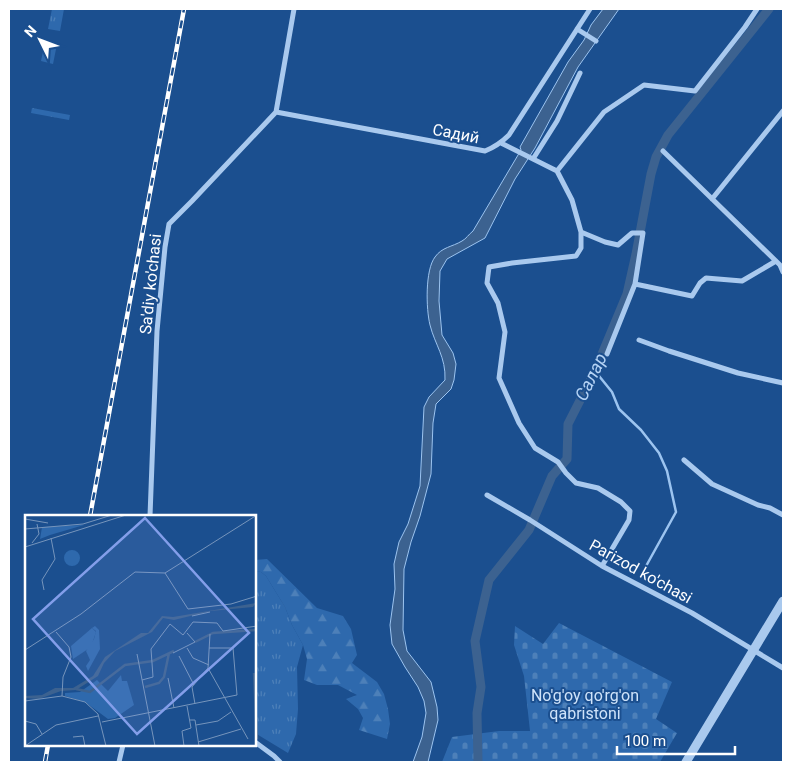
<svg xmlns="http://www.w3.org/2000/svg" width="792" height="771" font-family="Roboto,sans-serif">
	<defs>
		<pattern id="grass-tufts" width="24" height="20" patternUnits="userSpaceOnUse" patternTransform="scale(1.25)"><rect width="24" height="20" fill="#2e69ad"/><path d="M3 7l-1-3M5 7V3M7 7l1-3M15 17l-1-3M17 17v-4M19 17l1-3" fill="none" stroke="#4d80b9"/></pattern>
		<pattern id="forest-firs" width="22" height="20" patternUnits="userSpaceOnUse" patternTransform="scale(1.25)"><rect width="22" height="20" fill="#2e69ad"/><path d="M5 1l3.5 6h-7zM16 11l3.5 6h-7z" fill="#4d80b9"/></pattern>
		<pattern id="cemetery-stones" width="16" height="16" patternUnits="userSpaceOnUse" patternTransform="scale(1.25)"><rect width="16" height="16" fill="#2e69ad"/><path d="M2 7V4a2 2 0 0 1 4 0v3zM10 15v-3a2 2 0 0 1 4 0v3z" fill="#4d80b9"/></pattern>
	</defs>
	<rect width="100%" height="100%" fill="#1b4f8f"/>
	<path fill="url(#grass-tufts)" d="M52 9H64L60 31 48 29Z
		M45 42 57 44 53 64 41 61Z
		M32 108 70 115 69 120 31 113Z
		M255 571 261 572 266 576 285 607 292 625 303 645 297 667 298 709 296 734 288 753 255 733Z"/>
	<path fill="url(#forest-firs)" d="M267 559 317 608 343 616 351 629 357 655 352 663 377 682 384 694 388 709 390 724 387 739 359 730 363 718 358 709 346 699 357 695 338 685H317L304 680 307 659 303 645 292 625 285 607 266 576 261 572 255 571V560Z"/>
	<path fill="url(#cemetery-stones)" d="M559 623 672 682 656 719 677 733 660 762H442L452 737 499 731H530L524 676 514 645 515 626 543 644Z"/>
	<path fill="#3c6290" stroke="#9cc4f0" d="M603 9H619L578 67 535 148 515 179 485 238 447 259 440 271 439 301 442 335 453 353 456 364 454 380 451 389 436 404 433 423 431 474 420 516 411 542 404 569 403 630 407 651 431 682 437 707 438 720 428 762H413L422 737 426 713 424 701 418 687 405 667 392 644 390 625 395 589 394 564 399 542 408 524 420 486 424 407 429 397 445 380C446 357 435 345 430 325 426 309 425 270 435 257 442 247 452 247 462 241 466 239 469 234 473 231L521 150 520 147 568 62 584 40 591 25Z"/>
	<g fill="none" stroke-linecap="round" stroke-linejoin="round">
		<path stroke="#9cc4f0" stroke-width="2.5" d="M595 371 612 392 619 409 641 430 659 453 667 471 676 512 640 577"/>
		<path stroke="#3c6290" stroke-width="9" d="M478 762 477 713 481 687 475 641 489 580 529 530 552 476 567 459 568 424 595 371 627 294 636 254 651 174 656 157 668 135 769 9"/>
		<path stroke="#a9c9ee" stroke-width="5" d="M577 29 596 41
			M276 112 485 151C495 147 501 143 509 135L590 9
			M501 143 557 171
			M663 151 780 265 783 272
			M533 159 557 121 580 73
			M712 199 783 111
			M581 232 605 242 618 245 632 233H643L635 284 607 354
			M635 284 692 296 700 283 706 278 742 281 776 261
			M639 340 669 351 738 373 783 383
			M684 460 712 484 758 505 770 508 783 515
			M487 495 530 520 602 566 692 613 783 668
			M150 516 157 331 165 247 169 224 192 201 276 112 294 9
			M602 566 629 520 630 511 621 502 598 488 576 483 566 473 558 462 535 448 519 423 499 378 505 332 498 303 487 283 489 267 512 263 576 256 581 248V232L572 200 557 171 604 112 644 85 695 91 745 27 757 9
			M255 742 274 756 280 762
			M119 762 123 745"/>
		<path stroke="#a9c9ee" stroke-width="9" d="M686 762 783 601"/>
		<defs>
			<path id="rail" d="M90 516 184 9
				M45 762 48 745"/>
		</defs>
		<use href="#rail" stroke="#fff" stroke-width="4.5"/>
		<use href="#rail" stroke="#1b4f8f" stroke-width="2.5" stroke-dasharray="8" stroke-linecap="butt"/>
	</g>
	<g text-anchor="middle" stroke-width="4" stroke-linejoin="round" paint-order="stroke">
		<g font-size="16" fill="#fff" stroke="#1b4f8f">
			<text transform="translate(456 133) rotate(11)" y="6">Садий</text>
			<text transform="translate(150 284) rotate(-84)" y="6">Sa'diy ko'chasi</text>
			<text transform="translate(641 571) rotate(29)" y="6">Parizod ko'chasi</text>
		</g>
		<g font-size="16" fill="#cfe3fa" stroke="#1b4f8f">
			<text x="585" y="701">No'g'oy qo'rg'on<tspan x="585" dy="18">qabristoni</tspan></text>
		</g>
		<g font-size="18" font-style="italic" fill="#b5d3f5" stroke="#1b4f8f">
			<text transform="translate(591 377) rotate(-64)" y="6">Салар</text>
		</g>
	</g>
	<g transform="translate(25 515)">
		<rect width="231" height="231" fill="#1b4f8f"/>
		<path d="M39 43a8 8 0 1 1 16 0a8 8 0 1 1-16 0ZM67 113 71 117 66 132 48 144 46 131Z" fill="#2e69ad"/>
		<path d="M59 10 25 20 15 24 17 12ZM70 111 74 115 75 134 63 156 61 151 65 145 61 136 69 124 71 116 67 113Z" fill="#2e69ad"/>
		<path d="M96 160 97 166H102L109 190 90 203 83 204 60 187 40 181V178L55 177 72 165 83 176Z" fill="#2e69ad"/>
		<path d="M231 88 228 92 186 96 149 105 138 103 127 117 90 136 79 148 73 161 51 175 36 176 14 184 0 183V181L17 180 30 173H48L68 161 80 142 116 118H123L137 101 148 102Z" fill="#3c6290"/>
		<path fill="none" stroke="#3c6290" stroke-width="2.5" d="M170 127 188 118 232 115M229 158 232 224M120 172 134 168 139 162 144 138M51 174 65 177 100 150 128 146 149 136"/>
		<path fill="none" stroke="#7695bc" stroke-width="1" d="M0 4 23 8M0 14 58 9 87 0M7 28 14 19 12 9M0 32 101 0M140 58 163 94 206 89 232 81M19 75 17 65 30 44 26 23M167 101 185 97M31 117 44 132 46 142 38 162 37 181 60 187 73 199 81 231M185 119 183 153 223 224M162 133 168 143 184 150M0 135 56 99 110 57 140 58 232 0M148 138 170 127 162 118M112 139 130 231M154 141 169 170M143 163 149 193M117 165 128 162 126 134 145 109 158 120 168 107 192 108 198 116 232 111M0 186 37 181M170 189 167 172 183 153M165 205H170L174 231M0 206 11 209 17 219M77 207 212 180 208 133H184M171 210 193 206 206 197M48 222 58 221 60 231M173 227 216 214M0 231 31 210 73 201M159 231 157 216 166 213 162 191"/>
		<path fill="#839eea" fill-opacity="0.15" stroke="#839eea" stroke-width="2.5" d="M120 3 224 118 112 219 8 104Z"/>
		<rect width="231" height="231" fill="none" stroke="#fff" stroke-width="2.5"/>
	</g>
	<rect width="792" height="771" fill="none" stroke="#ffffff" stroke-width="20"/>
	<g transform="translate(40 40) rotate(312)" stroke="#1b4f8f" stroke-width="4" paint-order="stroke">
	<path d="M0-4L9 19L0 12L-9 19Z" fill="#ffffff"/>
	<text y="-8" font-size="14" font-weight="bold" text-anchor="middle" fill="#ffffff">N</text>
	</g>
	<path d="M617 746v8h118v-8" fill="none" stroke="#ffffff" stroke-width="2.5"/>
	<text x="624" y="746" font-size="15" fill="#ffffff" stroke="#1b4f8f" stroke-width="4" paint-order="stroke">100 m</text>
</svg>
